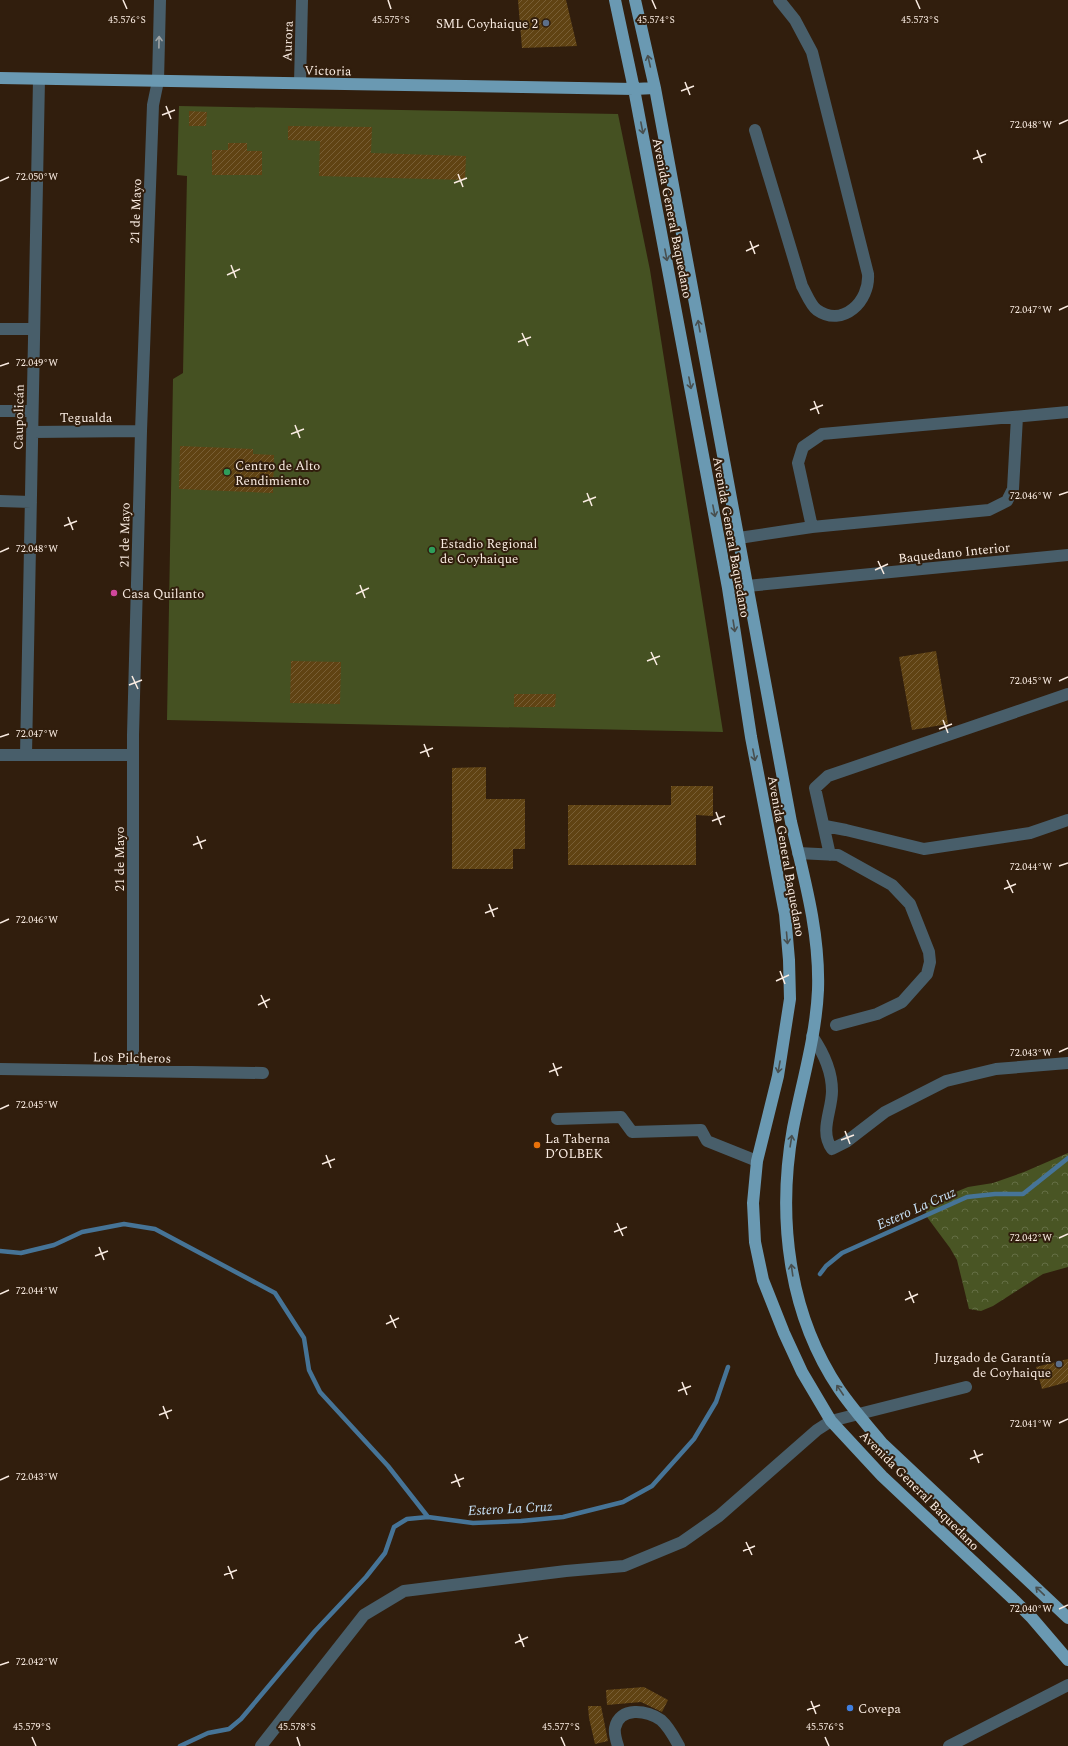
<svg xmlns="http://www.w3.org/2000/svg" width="1068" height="1746" font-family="Spectral,serif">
	<defs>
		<pattern id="forest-crowns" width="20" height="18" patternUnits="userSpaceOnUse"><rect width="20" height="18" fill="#495524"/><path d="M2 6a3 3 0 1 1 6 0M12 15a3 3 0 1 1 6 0" fill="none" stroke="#646e44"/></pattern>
		<pattern id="building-hatch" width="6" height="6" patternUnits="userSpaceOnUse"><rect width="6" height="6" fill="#604313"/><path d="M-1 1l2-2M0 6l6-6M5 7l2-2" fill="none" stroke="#785e35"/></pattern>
	</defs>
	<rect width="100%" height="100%" fill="#311e0d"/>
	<path fill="url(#forest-crowns)" d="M1068 1153V1267L1043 1274 993 1306 981 1311 969 1309 957 1260 950 1248 927 1217 924 1205 968 1187 993 1183 1024 1172Z"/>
	<path fill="#455122" d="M179 106 618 114 650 270 723 732 167 720 173 379 183 373 187 176 177 175Z"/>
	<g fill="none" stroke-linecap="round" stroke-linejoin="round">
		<path stroke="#467497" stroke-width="4.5" d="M0 1251 21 1253 54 1245 82 1232 124 1224 155 1229 275 1293 304 1338 309 1370 320 1392 388 1466 428 1517
			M820 1274 826 1266 842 1253 967 1197 995 1194H1023L1068 1158
			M180 1746 208 1733 229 1729 241 1719 315 1631 366 1577 385 1553 394 1527 407 1519 428 1517 473 1523 521 1521 563 1517 623 1502 652 1486 694 1439 716 1402 728 1367"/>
	</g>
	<path fill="url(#building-hatch)" d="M518 0H566L577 46 522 48Z
		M189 111 207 112 206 126H189Z
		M288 126 372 127 371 153 466 156 465 180 319 176 320 141 288 140Z
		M228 143H247V151H262V175H212V150H228Z
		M180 446 253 449V454L274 455 273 493 179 489Z
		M936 651 948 724 912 730 899 657Z
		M291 661 341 662 340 704 290 703Z
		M514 694H556L555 707H514Z
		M486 767V799H525V849H513V869H452V768Z
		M671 786H713V816L696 815V865H568V805H671Z
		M1068 1359V1382L1042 1389 1036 1367Z
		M644 1687 668 1700 662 1712 641 1702 607 1705 606 1690Z
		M588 1706H601L608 1741 595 1744 589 1718Z"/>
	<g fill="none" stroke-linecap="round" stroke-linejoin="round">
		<path stroke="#485e6a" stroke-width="12" d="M300 83 302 0
			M755 130 802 286C806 293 811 306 817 310 843 328 870 301 868 274L812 52 795 20 779 0
			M0 329H34
			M0 411H32
			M32 432 141 431
			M0 501 31 502
			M812 527 798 463 803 447 822 434 1068 412
			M739 538 812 527 989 510 1007 501 1013 489 1017 417
			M747 586 1068 555
			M0 755H133
			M26 755 39 79
			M825 826 846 830 924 849 1030 833 1068 820
			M798 853 838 855 892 885 910 904 929 952 930 962 927 974 902 1002 877 1014 836 1025
			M830 855 815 788 828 776 1068 694
			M812 1036C823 1052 832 1071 832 1091 832 1111 819 1131 832 1149L846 1142 885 1112 946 1081 996 1069 1068 1063
			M0 1069 263 1073
			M133 1071V735L141 431 153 105 158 81 160 0
			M557 1119 621 1117 632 1132 701 1130 707 1141 757 1161
			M261 1746 364 1615 404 1591 566 1571 624 1566 682 1542 719 1516 817 1430 831 1421 966 1387
			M618 1746C616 1740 614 1734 615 1728 619 1706 648 1710 661 1720 669 1727 674 1737 679 1746
			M949 1746 1068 1685"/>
		<path stroke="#6a99b2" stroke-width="12" d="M615 0 634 89 728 588 751 737 785 914 789 960 790 999 778 1076 757 1161 753 1203 755 1242 763 1280 784 1333 802 1372 831 1421 882 1476 1014 1600 1032 1618 1068 1660
			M635 0 655 88 791 822C804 877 820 933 818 990 816 1036 802 1082 793 1128 777 1217 788 1313 839 1389 852 1408 867 1425 882 1443L1068 1618
			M0 78 634 89 655 88"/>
	</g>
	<defs><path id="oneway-shaft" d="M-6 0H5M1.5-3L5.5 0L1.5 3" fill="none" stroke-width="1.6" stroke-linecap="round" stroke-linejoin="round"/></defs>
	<use stroke="#a1a5a6" href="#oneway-shaft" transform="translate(159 42) rotate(-89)"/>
	<g stroke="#484f4f">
		<use href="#oneway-shaft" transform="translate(649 61) rotate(-103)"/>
		<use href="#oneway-shaft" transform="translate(642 128) rotate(79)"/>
		<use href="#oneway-shaft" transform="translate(666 255) rotate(79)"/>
		<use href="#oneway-shaft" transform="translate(699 326) rotate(-100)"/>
		<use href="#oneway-shaft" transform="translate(690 383) rotate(79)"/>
		<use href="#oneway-shaft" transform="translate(714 511) rotate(79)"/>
		<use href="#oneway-shaft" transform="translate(734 626) rotate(81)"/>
		<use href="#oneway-shaft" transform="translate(754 755) rotate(79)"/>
		<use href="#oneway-shaft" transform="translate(787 938) rotate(85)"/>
		<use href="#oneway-shaft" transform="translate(779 1067) rotate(100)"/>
		<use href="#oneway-shaft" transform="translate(791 1141) rotate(-81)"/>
		<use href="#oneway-shaft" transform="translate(792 1270) rotate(-98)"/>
		<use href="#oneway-shaft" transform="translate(840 1390) rotate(-124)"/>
		<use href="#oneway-shaft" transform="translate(1040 1591) rotate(-136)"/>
	</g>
	<path fill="none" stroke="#faece2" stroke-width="1.5" d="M123 0 127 9M388 0 391 9M652 0 656 9M916 0 920 9M685 82 690 95M681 91 694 86M166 106 171 119M162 115 175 110M1059 124 1068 120M977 150 982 163M973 159 986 154M458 174 463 187M0 181 9 177M454 183 467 178M750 241 755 254M746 251 759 245M231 265 236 278M227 275 240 269M1059 310 1068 306M522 333 528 346M518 342 531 337M0 366 9 363M814 401 819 414M810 410 823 405M295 425 300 438M291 434 304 429M587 493 592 506M1059 495 1068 492M583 502 596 497M68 517 73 530M64 526 77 521M0 552 9 548M878 561 884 574M875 570 888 564M360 585 365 598M356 594 369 588M651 652 657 665M647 661 660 656M132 676 138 689M1059 681 1068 677M129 685 142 680M943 720 948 733M939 729 952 724M0 737 9 734M424 744 429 757M420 753 433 748M716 812 721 825M712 821 725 816M197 836 202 849M193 845 206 840M1059 866 1068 863M1007 880 1013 893M1004 889 1016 884M489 904 494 917M485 913 498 908M0 923 9 919M780 971 785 984M776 981 789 975M261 995 267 1008M258 1005 270 999M1059 1052 1068 1048M553 1063 558 1076M549 1072 562 1067M0 1109 9 1105M845 1131 850 1144M841 1140 854 1135M326 1155 331 1168M322 1164 335 1159M617 1223 623 1236M614 1232 627 1227M1059 1238 1068 1234M99 1247 104 1260M95 1256 108 1251M909 1291 914 1303M0 1294 9 1290M905 1300 918 1294M390 1315 396 1328M386 1324 399 1318M682 1382 687 1395M678 1391 691 1386M163 1406 168 1419M159 1415 172 1410M1059 1423 1068 1419M974 1450 979 1463M970 1459 983 1454M455 1474 460 1487M0 1480 9 1476M451 1483 464 1478M746 1542 752 1555M743 1551 755 1546M228 1566 233 1579M224 1575 237 1570M1059 1609 1068 1605M519 1634 524 1647M515 1643 528 1637M0 1665 9 1662M811 1701 816 1714M807 1710 820 1705M32 1737 36 1746M297 1737 300 1746M561 1737 565 1746M825 1737 829 1746"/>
	<g fill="#5c6f8a" stroke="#311e0d" stroke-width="1.5">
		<circle cx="546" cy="23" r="4"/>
		<circle cx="1059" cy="1364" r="4"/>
	</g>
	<g fill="#2e9e5b" stroke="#311e0d" stroke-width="1.5">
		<circle cx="227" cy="472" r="4"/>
		<circle cx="432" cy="550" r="4"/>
	</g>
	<circle fill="#d1479c" stroke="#311e0d" stroke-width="1.5" cx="114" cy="593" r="4"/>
	<circle fill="#e8710a" stroke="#311e0d" stroke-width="1.5" cx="537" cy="1145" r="4"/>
	<circle fill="#3f7fe0" stroke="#311e0d" stroke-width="1.5" cx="850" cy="1708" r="4"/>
	<g text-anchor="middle" stroke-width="4" stroke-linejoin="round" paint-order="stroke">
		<g font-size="13" fill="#faece2" stroke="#311e0d" text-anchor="start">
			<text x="538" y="28" text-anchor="end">SML Coyhaique 2</text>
			<text x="235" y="470">Centro de Alto<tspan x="235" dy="15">Rendimiento</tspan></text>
			<text x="440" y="548">Estadio Regional<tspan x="440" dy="15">de Coyhaique</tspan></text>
			<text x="122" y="598">Casa Quilanto</text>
			<text x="545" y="1143">La Taberna<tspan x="545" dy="15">D’OLBEK</tspan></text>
			<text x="1051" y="1362" text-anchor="end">Juzgado de Garantía<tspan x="1051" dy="15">de Coyhaique</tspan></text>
			<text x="858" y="1713">Covepa</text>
		</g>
		<g font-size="13" fill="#faece2" stroke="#311e0d">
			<text transform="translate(287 41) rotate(-88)" y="5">Aurora</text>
			<text transform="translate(328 70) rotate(1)" y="5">Victoria</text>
			<text transform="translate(135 211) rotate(-88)" y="5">21 de Mayo</text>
			<text transform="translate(673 218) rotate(79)" y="5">Avenida General Baquedano</text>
			<text transform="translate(18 417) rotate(-89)" y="5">Caupolicán</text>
			<text x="86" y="422">Tegualda</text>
			<text transform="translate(124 535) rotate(-89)" y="5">21 de Mayo</text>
			<text transform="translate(732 537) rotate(80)" y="5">Avenida General Baquedano</text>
			<text transform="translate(954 552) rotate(-6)" y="5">Baquedano Interior</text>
			<text transform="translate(787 856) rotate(80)" y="5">Avenida General Baquedano</text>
			<text transform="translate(119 859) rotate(-90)" y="5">21 de Mayo</text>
			<text transform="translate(132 1057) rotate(1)" y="5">Los Pilcheros</text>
			<text transform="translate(920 1490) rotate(45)" y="5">Avenida General Baquedano</text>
		</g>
		<g font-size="14" font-style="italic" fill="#c9e4fa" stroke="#311e0d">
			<text transform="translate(916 1208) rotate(-24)" y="5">Estero La Cruz</text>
			<text transform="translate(510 1508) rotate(-3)" y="5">Estero La Cruz</text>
		</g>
	</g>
	<g font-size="10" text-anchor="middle" fill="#faece2" stroke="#311e0d" stroke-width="4" stroke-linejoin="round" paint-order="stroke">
		<text x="656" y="23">45.574°S</text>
		<text x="127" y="23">45.576°S</text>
		<text x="391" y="23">45.575°S</text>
		<text x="920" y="23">45.573°S</text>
		<text x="1031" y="128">72.048°W</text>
		<text x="37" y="180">72.050°W</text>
		<text x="1031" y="313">72.047°W</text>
		<text x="37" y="366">72.049°W</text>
		<text x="1031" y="499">72.046°W</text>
		<text x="37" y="552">72.048°W</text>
		<text x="1031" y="684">72.045°W</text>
		<text x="37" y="737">72.047°W</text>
		<text x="1031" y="870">72.044°W</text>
		<text x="37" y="923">72.046°W</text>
		<text x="1031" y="1056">72.043°W</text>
		<text x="37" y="1108">72.045°W</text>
		<text x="1031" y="1241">72.042°W</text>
		<text x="37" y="1294">72.044°W</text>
		<text x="1031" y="1427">72.041°W</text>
		<text x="37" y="1480">72.043°W</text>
		<text x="1031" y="1612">72.040°W</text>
		<text x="37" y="1665">72.042°W</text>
		<text x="32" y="1730">45.579°S</text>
		<text x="297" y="1730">45.578°S</text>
		<text x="561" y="1730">45.577°S</text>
		<text x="825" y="1730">45.576°S</text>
	</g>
</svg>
